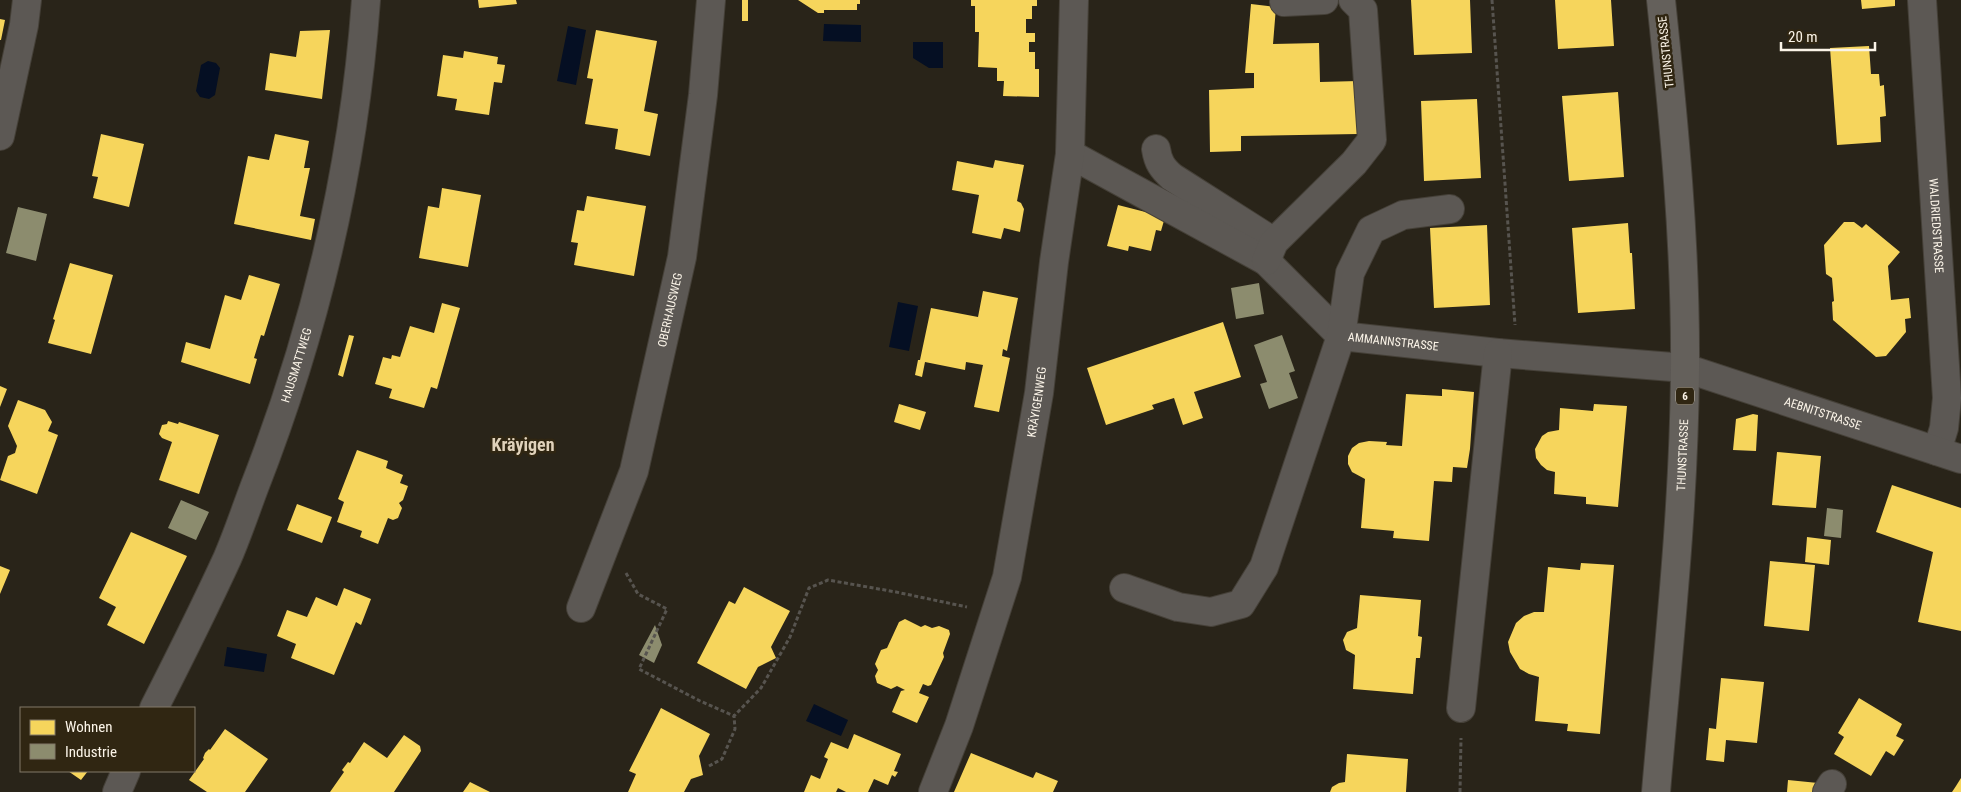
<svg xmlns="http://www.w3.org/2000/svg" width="1961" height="792" font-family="'Roboto Condensed',sans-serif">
	<rect width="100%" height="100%" fill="#292419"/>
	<path fill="#050f23" d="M824 24 861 25V42L823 41Z
		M568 26 586 30 576 85 557 81Z
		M913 42H943V68H929L913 58Z
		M208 61 216 63 220 68 215 95 209 99 200 97 196 91 201 65Z
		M898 302 918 306 909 351 889 347Z
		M227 647 267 654 264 672 224 666Z
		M814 704 848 720 841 736 806 721Z"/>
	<path fill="#f6d55c" d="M478 0H516L517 4 479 8Z
		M742 0H748V21H742Z
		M798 0H860V4H857V10H824V13H818Z
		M971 0H1037V6H1032V19H1026V33H1035V42H1029V52H1035V69H1039V97L1003 96 1004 81H997V68L978 67 979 32H975V6H971Z
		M1411 0H1470L1472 53 1414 55Z
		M1555 0H1611L1614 46 1558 49Z
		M1861 0H1895V6L1862 9Z
		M1251 4 1276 7 1273 44 1319 43 1320 82 1358 81V134L1241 136V151L1210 152 1209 90 1254 88V73H1245Z
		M0 19 5 20 1 40H0Z
		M330 30 322 99 265 90 270 53 296 57 300 31Z
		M596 30 657 41 644 111 658 114 650 156 615 149 618 129 585 124 593 79 587 78Z
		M1869 46 1871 74H1879L1880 86 1884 85V87L1886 116 1880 117 1881 142 1837 145 1830 48Z
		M464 51 498 57 497 64 505 65 502 83 494 82 489 115 455 110 457 99 437 96 443 55 463 58Z
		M1618 92 1624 177 1569 181 1562 96Z
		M1477 99 1481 178 1424 181 1421 101Z
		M101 134 144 144 129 207 93 198 98 177 92 176Z
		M275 134 309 141 304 168H310L300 216 315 219 311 240 234 224 248 156 269 160Z
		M995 160 1024 165 1017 201 1021 203 1024 209 1020 232 1004 228 1001 239 972 233 979 195 952 190 957 161 993 168Z
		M442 188 481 195 468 267 419 258 428 206 439 208Z
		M587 196 646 206 634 276 574 265 578 243 571 242 577 210 584 211Z
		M1118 205 1165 217 1161 231 1156 230 1151 251 1129 246 1128 251 1107 246Z
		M1844 222H1854L1862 228 1866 224 1900 252 1888 266 1891 300 1909 298 1911 318 1905 319 1906 332 1886 356 1876 357 1833 320 1832 302 1834 301 1832 278 1826 274 1824 245Z
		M1628 223 1630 253H1632L1635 309 1578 313 1572 228Z
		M1487 225 1490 305 1434 308 1430 228Z
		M70 263 113 275 91 354 48 343 55 320 53 319Z
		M249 275 280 284 264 336 261 335 254 358 257 359 250 384 181 362 186 342 210 349 225 295 241 300Z
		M983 291 1018 298 1007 351 1003 349 1002 356 1010 358 999 412 974 407 983 365 966 362 965 370 925 362 922 377 915 375 918 360H920L931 308 978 317Z
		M442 303 460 308 437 389 431 387 424 408 389 398 392 389 375 384 383 357 391 359 392 355 400 357 410 326 434 333Z
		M1223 322 1241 377 1194 392 1203 418 1183 425 1174 398 1152 405 1154 409 1106 425 1087 368Z
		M349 335 354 336 343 377 338 375Z
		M0 386 7 389 0 407Z
		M1442 389 1474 392 1470 449 1467 468 1453 467 1452 482 1434 481 1429 541 1393 538 1394 531 1361 528 1365 479 1352 472 1348 464V456L1352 448 1359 443 1369 441 1387 442 1386 445 1402 446 1406 394 1442 396Z
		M18 400 45 410 52 422 48 431 58 435 37 494 0 480 8 456 15 453 17 446 8 426Z
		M899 404 926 412 920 430 894 422Z
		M1594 404 1627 406 1618 507 1586 504V497L1554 494 1555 472 1547 470 1541 465 1536 458 1535 449 1542 436 1548 432 1559 430 1560 408 1593 411Z
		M1753 414 1758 415 1756 451 1733 450 1736 419Z
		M168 421 178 424 179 422 219 435 199 494 159 480 172 442 162 438 159 434 162 425 167 424Z
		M357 450 388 461 386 468 403 475 400 483 408 486 403 500 399 503 402 508 398 518 393 520 388 518 378 544 360 537 362 531 337 522 344 502 338 499Z
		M1777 452 1821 456 1816 508 1772 505Z
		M1892 485 1961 508V631L1918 622 1933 552 1876 532Z
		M297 504 332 517 322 543 287 530Z
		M131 532 187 556 144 644 107 625 116 607 99 598Z
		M1807 537 1831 540 1829 565 1805 562Z
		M1770 561 1815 565 1809 631 1764 626Z
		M1581 563 1614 565 1600 734 1567 731 1568 724 1535 721 1539 677 1529 674 1520 669 1510 652 1508 642 1516 623 1524 616 1534 612H1544L1548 567 1580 570Z
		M0 566 10 570 0 594Z
		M744 587 790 611 771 647 776 658 758 667 746 689 697 663 729 601 735 604Z
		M344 588 371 599 361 625 356 622 334 675 291 658 296 644 277 636 287 610 307 617 316 597 337 606Z
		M1360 595 1421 600 1418 636 1422 637 1420 658H1416L1413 694 1353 689 1355 655 1346 650 1343 640 1347 632 1357 628Z
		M905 619 921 627 925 625 932 628 939 626 949 630 950 634 943 653 944 657 931 685 928 686 923 684 919 693 929 697 917 723 892 712 901 691 905 690 897 686 891 689 877 683 875 676 878 670 875 664 881 650 887 648 899 622Z
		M1721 678 1764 682 1757 743 1726 740 1724 762 1706 760 1709 728 1716 729Z
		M1859 698 1902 724 1896 736 1904 740 1894 756 1886 751 1871 776 1834 754 1844 737 1838 733Z
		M661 708 710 734 699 756 703 775 691 779 684 792H628L636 774 629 771Z
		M225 729 268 759 245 792H207L189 780 204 759 203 758 205 753 209 749 210 750Z
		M854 734 901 754 894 771 898 772 895 777 892 775 888 785 874 779 868 792H846L838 788 836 792H804L811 775 820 779 828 759 824 757 831 742 848 749Z
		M404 735 420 746 421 751 394 792H330L344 772 342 770 348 762 350 763 364 742 387 758Z
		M971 753 1033 778 1036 772 1058 781 1053 792H954Z
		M1347 754 1408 759 1406 792H1330L1332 787 1339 783 1345 782Z
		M68 771H88L81 780Z
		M1961 778V792H1952L1956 786Z
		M1788 780 1818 783 1812 792H1787Z
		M470 782 490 792H463Z"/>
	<path fill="#8c8c6e" d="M18 207 47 214 36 261 6 253Z
		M1259 283 1264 314 1236 319 1231 288Z
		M1282 335 1295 371 1289 373 1298 398 1269 409 1260 384 1267 382 1254 345Z
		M181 500 209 512 196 540 168 528Z
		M1827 508 1843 510 1841 538 1824 536Z
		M655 625 662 645 654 663 639 655Z"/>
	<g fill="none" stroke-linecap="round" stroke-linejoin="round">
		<defs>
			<g id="minor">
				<path id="s1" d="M1922 0 1947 398 1944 428 1937 451"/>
				<path d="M1284 2 1324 0"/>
				<path d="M0 136 24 25 27 0"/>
				<path d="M1156 149C1158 162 1162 168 1172 177L1274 242"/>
				<path id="s2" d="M1070 154 1266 261 1341 336 1498 353 1685 368 1961 459"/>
				<path d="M1266 261 1274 242 1354 163 1372 140 1363 10 1353 0"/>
				<path d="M1124 588 1178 607 1211 612 1241 604 1264 567 1341 336 1350 273 1371 230 1403 215 1450 209"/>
				<path id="s3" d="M581 608 634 471 682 257 703 95 711 0"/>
				<path id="s4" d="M154 708C179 659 204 609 227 559 237 536 245 512 254 488 315 332 354 167 366 0"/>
				<path d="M1461 708 1498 353"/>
				<path d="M117 792 126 771"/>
				<path id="s5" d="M933 792 959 726 1007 577 1039 393 1054 262 1070 154 1074 0"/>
				<path d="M1827 792 1832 784"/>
			</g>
			<g id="major">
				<path id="s6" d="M1656 792C1668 652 1684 511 1685 370 1686 246 1674 123 1661 0"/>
			</g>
		</defs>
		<use href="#minor" stroke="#454038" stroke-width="30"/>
		<use href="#major" stroke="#454038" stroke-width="30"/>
		<path stroke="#57544f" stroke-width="3" stroke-dasharray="4 2.5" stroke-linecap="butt" d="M1492 0 1515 325
			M626 573 638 594 667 609 639 669 700 701 734 716 761 688 790 637 809 588 828 580 896 592 967 607
			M709 766 722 759 735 729 734 716
			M1460 792 1461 738"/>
		<use href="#minor" stroke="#5c5854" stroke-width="28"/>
		<use href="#major" stroke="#64605b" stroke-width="28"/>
	</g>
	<g text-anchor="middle" stroke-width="5" stroke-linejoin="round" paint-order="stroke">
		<rect fill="#302612" stroke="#beb6a8" stroke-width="1" x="1676" y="387.5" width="18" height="17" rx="4"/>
		<g font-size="11" font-weight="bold" fill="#fbf4e8">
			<text x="1685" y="400">6</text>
		</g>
		<g font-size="12" fill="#fbf4e8" stroke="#302612">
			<text transform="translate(1666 52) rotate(-96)" y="4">THUNSTRASSE</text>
			<text dy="4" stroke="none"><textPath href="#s1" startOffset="226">WALDRIEDSTRASSE</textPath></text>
			<text dy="4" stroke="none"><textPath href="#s3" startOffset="312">OBERHAUSWEG</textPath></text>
			<text dy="4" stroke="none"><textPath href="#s2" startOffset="382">AMMANNSTRASSE</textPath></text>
			<text dy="4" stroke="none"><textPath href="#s4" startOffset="372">HAUSMATTWEG</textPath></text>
			<text dy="4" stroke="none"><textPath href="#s5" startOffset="405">KRÄYIGENWEG</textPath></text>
			<text dy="4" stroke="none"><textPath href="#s2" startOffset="820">AEBNITSTRASSE</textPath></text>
			<text dy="4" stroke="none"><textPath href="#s6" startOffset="338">THUNSTRASSE</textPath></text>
		</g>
		<g font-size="18" font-weight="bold" fill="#e0d2bb" stroke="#302612">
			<text x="523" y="451">Kräyigen</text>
		</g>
	</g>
	<rect x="20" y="707" width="175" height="65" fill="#302612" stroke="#817868"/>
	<rect x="30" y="720" width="25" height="15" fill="#f6d55c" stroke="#817868"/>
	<text x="65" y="732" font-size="15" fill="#fbf4e8">Wohnen</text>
	<rect x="30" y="744" width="25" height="15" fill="#8c8c6e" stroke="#817868"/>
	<text x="65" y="757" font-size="15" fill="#fbf4e8">Industrie</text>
	<path d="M1781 42v8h94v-8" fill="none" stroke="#fbf4e8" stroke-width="2.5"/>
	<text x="1788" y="42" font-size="15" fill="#fbf4e8" stroke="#302612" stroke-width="4" paint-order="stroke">20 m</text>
</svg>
